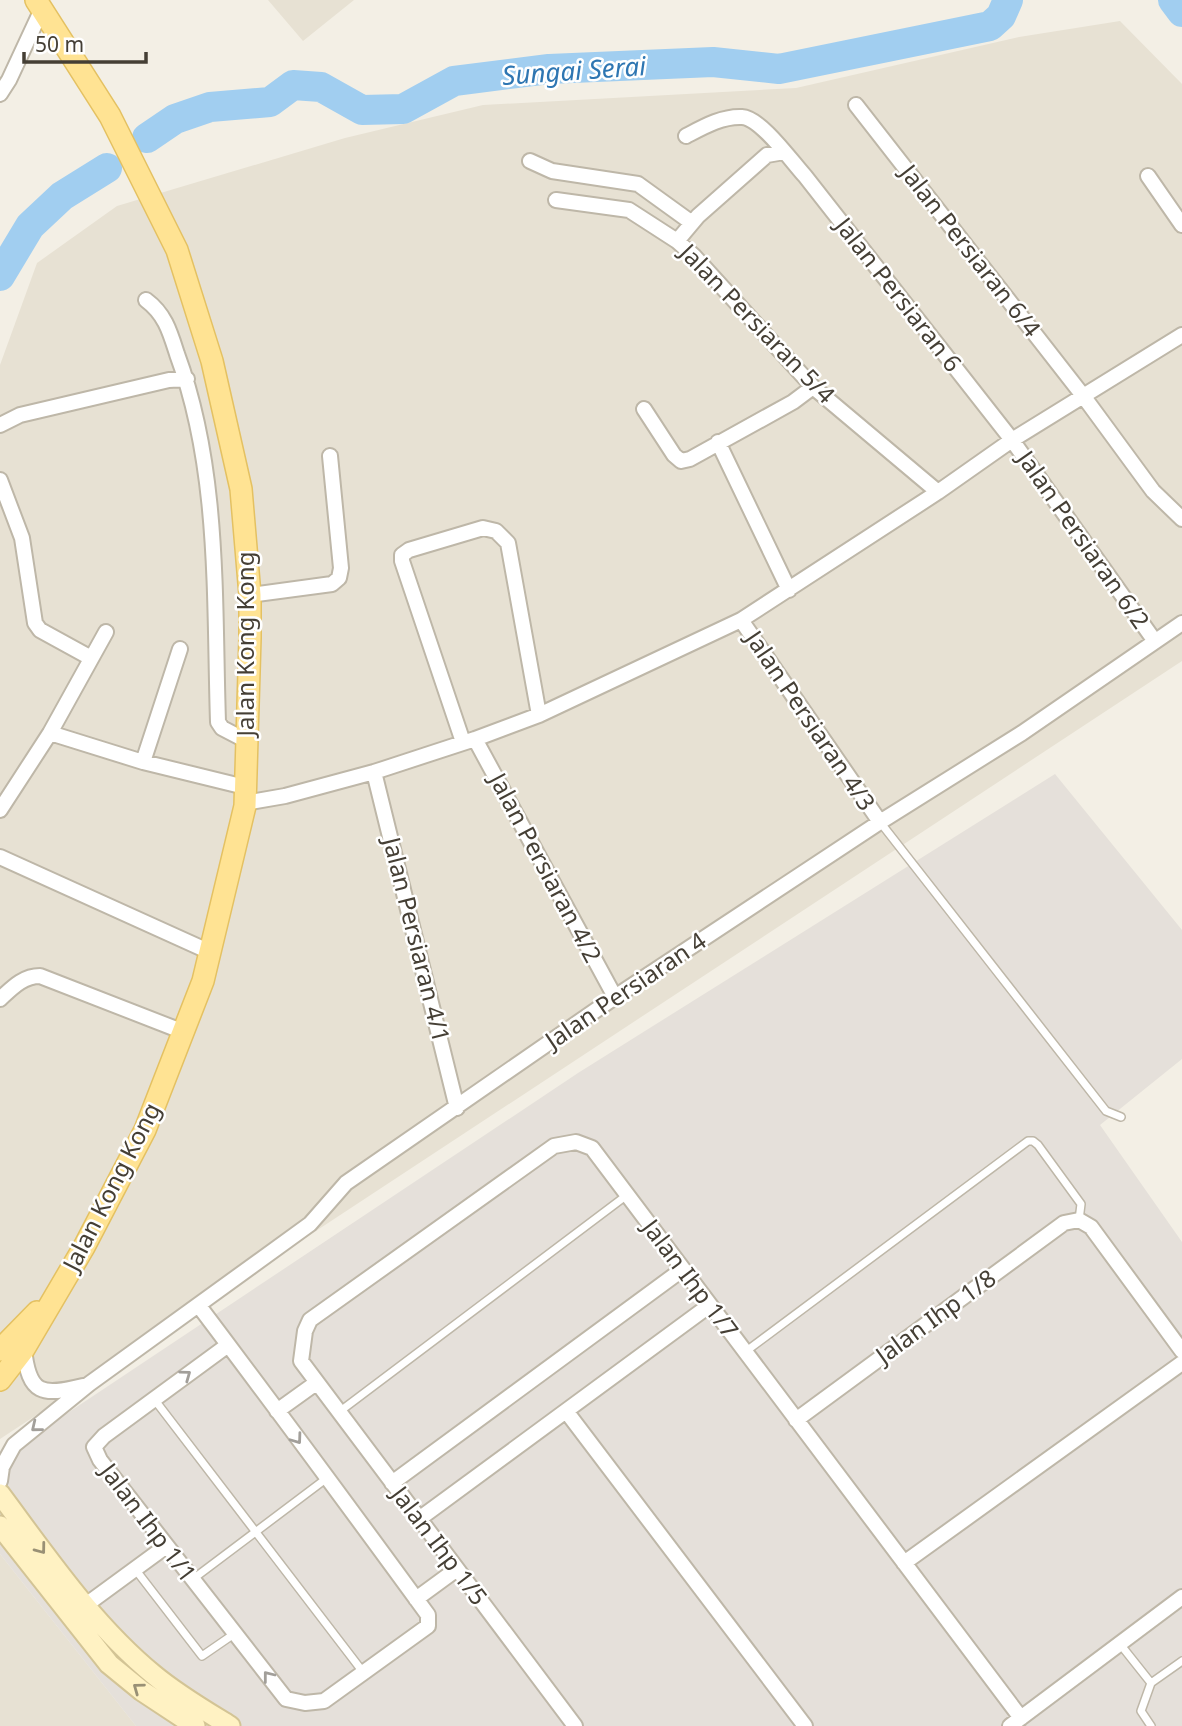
<svg xmlns="http://www.w3.org/2000/svg" width="1182" height="1726" font-family="'Noto Sans',sans-serif">
	<rect width="100%" height="100%" fill="#f3efe5"/>
	<path fill="#e7e1d3" d="M268 0H354L303 41Z
		M1120 21 1182 84V661L0 1439V365L37 263 117 206 345 138 483 105 796 88 1019 37Z
		M0 1554 136 1726H0Z"/>
	<path fill="#e5e0da" d="M1055 774 1182 930V1059L1100 1125 1182 1242V1726H136L0 1554V1458L578 1073Z"/>
	<g fill="none" stroke-linecap="round" stroke-linejoin="round">
		<path stroke="#a1cef0" stroke-width="30" d="M1173 0 1182 12
			M147 138 175 119 210 107 270 102 293 85 321 87 362 110 403 109 454 81 549 69 713 62 779 69 990 26 1001 16 1008 0
			M0 276 30 226 62 196 107 168"/>
		<defs>
			<path id="lane" d="M880 822 1106 1111 1121 1117
				M745 1352 1028 1141H1033L1038 1145 1081 1204 1079 1220
				M154 1399 363 1672
				M339 1412 627 1195
				M135 1569 202 1656 234 1634
				M193 1579 327 1478
				M1120 1644 1151 1683 1141 1711 1151 1726
				M1151 1683 1182 1661"/>
			<path id="street" d="M0 94 9 80 42 9
				M856 105 1084 397 1153 491 1182 519
				M686 136C703 127 722 116 742 117 761 118 792 162 805 176L1012 440 1154 640
				M530 161 552 171 638 184 692 223
				M1148 176 1182 225
				M556 200 629 210 677 241 694 256 813 387 938 492
				M677 241 698 216 767 155 784 152
				M146 300C165 314 170 332 177 354 220 470 214 599 218 722L222 728 247 741
				M644 409 674 455 681 461 690 459 793 402 813 387
				M0 425 20 415 169 380 187 379
				M718 442 789 590
				M0 480 22 538 35 623 40 630 91 658
				M250 595 332 584 339 578 341 568 330 456
				M741 620 880 822
				M50 733 143 762 245 787
				M475 739 615 997
				M463 742 402 561V555L409 550 483 528 496 531 508 543 539 715
				M143 762 180 649
				M374 772 457 1108
				M245 803 285 796 374 772 475 739 539 715 741 620 938 492 1012 440 1182 335
				M0 810 50 733 106 632
				M0 857 210 952
				M0 999C12 988 23 976 40 976L184 1032
				M199 1306C276 1408 352 1511 428 1615V1626L324 1701 305 1703 286 1699 100 1460 94 1447 104 1436 228 1345
				M24 1349C29 1395 42 1396 83 1386
				M277 1411 316 1383
				M566 1411 805 1726
				M796 1420 1064 1223 1079 1220 1091 1227 1182 1351
				M0 1481 2 1467 14 1445 89 1384 310 1224 346 1183 615 997 880 822 1022 733 1182 623
				M392 1483 683 1269
				M419 1519 710 1305
				M904 1563 1182 1363
				M416 1599 457 1569
				M79 1610 165 1547
				M575 1726 301 1361 305 1331 310 1320 554 1146 576 1142 592 1148 1021 1718
				M1010 1726 1182 1597"/>
			<path id="secondary" d="M0 1494C47 1557 93 1625 154 1675 178 1695 204 1710 230 1726
				M0 1526 109 1664 142 1691 195 1726"/>
			<path id="primary" d="M0 1350 37 1312
				M0 1380 24 1349 84 1247 145 1130 203 981 245 806 250 638V595L241 489 212 361 177 250 110 116 36 0"/>
		</defs>
		<use href="#lane" stroke="#beb7a8" stroke-width="10"/>
		<use href="#street" stroke="#beb7a8" stroke-width="18"/>
		<use href="#secondary" stroke="#d3c495" stroke-width="23"/>
		<use href="#primary" stroke="#e4c162" stroke-width="24"/>
		<use href="#lane" stroke="#fff" stroke-width="7"/>
		<use href="#street" stroke="#fff" stroke-width="14"/>
		<use href="#secondary" stroke="#fff2c3" stroke-width="19"/>
		<use href="#primary" stroke="#ffe393" stroke-width="21"/>
	</g>
	<defs><path id="oneway-chevron" d="M-2-3.5L2.5 0L-2 3.5" fill="none" stroke-width="1.6" stroke-linecap="round" stroke-linejoin="round" transform="scale(1.75)"/></defs>
	<g stroke="#a29f9a">
		<use href="#oneway-chevron" transform="translate(186 1375) rotate(-36)"/>
		<use href="#oneway-chevron" transform="translate(36 1427) rotate(141)"/>
		<use href="#oneway-chevron" transform="translate(297 1439) rotate(54)"/>
		<use href="#oneway-chevron" transform="translate(268 1676) rotate(-128)"/>
	</g>
	<g stroke="#999075">
		<use href="#oneway-chevron" transform="translate(41 1549) rotate(53)"/>
		<use href="#oneway-chevron" transform="translate(138 1688) rotate(-144)"/>
	</g>
	<g text-anchor="middle" stroke-width="5" stroke-linejoin="round" paint-order="stroke">
		<g font-size="24" fill="#453f35" stroke="#fff">
			<text transform="translate(970 251) rotate(52)" y="8">Jalan Persiaran 6/4</text>
			<text transform="translate(898 295) rotate(52)" y="8">Jalan Persiaran 6</text>
			<text transform="translate(757 324) rotate(46)" y="8">Jalan Persiaran 5/4</text>
			<text transform="translate(1083 540) rotate(55)" y="8">Jalan Persiaran 6/2</text>
			<text transform="translate(246 644) rotate(-90)" y="8">Jalan Kong Kong</text>
			<text transform="translate(810 721) rotate(56)" y="8">Jalan Persiaran 4/3</text>
			<text transform="translate(545 868) rotate(62)" y="8">Jalan Persiaran 4/2</text>
			<text transform="translate(416 940) rotate(76)" y="8">Jalan Persiaran 4/1</text>
			<text transform="translate(626 991) rotate(-34)" y="8">Jalan Persiaran 4</text>
			<text transform="translate(112 1187) rotate(-63)" y="8">Jalan Kong Kong</text>
			<text transform="translate(690 1279) rotate(53)" y="8">Jalan Ihp 1/7</text>
			<text transform="translate(936 1317) rotate(-36)" y="8">Jalan Ihp 1/8</text>
			<text transform="translate(148 1523) rotate(53)" y="8">Jalan Ihp 1/1</text>
			<text transform="translate(439 1546) rotate(53)" y="8">Jalan Ihp 1/5</text>
		</g>
		<g font-size="26" font-style="italic" fill="#2e76b2" stroke="#fff">
			<text transform="translate(574 71) rotate(-4)" y="9">Sungai Serai</text>
		</g>
	</g>
	<path d="M24 52v10h122v-10" fill="none" stroke="#453f35" stroke-width="3.5"/>
	<text x="35" y="52" font-size="21" fill="#453f35" stroke="#ffffff" stroke-width="5" paint-order="stroke">50 m</text>
</svg>
